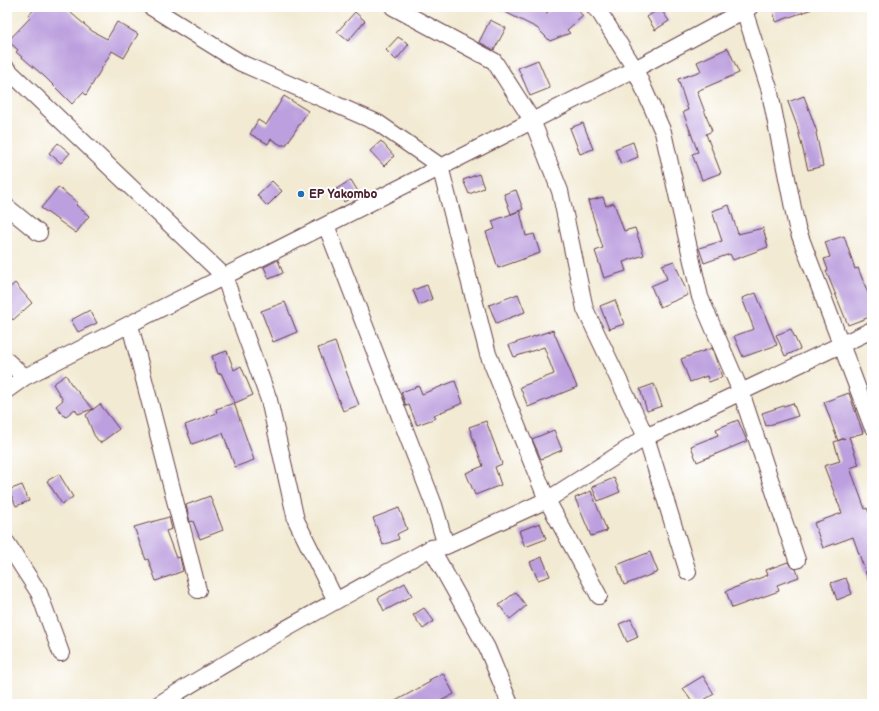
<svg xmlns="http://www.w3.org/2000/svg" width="879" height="711" font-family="'Balsamiq Sans',sans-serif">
	<rect width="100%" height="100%" fill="#fff"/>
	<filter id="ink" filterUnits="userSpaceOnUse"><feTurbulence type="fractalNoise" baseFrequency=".025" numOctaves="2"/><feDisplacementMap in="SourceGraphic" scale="8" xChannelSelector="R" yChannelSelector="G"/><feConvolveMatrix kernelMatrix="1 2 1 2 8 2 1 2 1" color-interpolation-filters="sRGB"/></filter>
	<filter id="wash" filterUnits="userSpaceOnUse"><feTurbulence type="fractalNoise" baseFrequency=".012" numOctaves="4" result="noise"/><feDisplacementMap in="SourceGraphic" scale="16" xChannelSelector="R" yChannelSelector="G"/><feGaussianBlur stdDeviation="0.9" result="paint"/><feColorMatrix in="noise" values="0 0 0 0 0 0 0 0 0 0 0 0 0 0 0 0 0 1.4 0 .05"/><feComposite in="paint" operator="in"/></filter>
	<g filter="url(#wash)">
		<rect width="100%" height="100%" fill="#f2ead3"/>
		<g id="blocks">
			<path fill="#bc9fde" d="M36 7H64L92 31 107 39 117 22 138 34 124 58 112 51 86 95 83 92 72 104 45 77 16 52 18 50 8 41 31 17 29 15Z
				M495 7H535L547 13 553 7H575L583 16 567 30 570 33 550 41 537 28Z
				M772 7H812V9L776 22Z
				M660 8 669 21 655 30 647 17Z
				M355 12 365 21 348 41 337 32Z
				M490 20 506 28 494 50 479 42Z
				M398 37 409 44 396 60 386 50Z
				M728 48 739 73 697 91 712 131 706 134 721 173 702 180 692 154 698 152 683 112 688 110 678 79 701 71 697 62Z
				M538 60 550 88 530 96 518 68Z
				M284 96 308 111 286 145H281L271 139 268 144 250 134 258 120 266 125Z
				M804 96 817 132 816 133 823 166 808 170 797 126 788 102Z
				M583 123 593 149 580 154 570 128Z
				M381 141 394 156 384 166 370 151Z
				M633 142 638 157 621 164 615 149Z
				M58 143 70 153 61 163 49 153Z
				M479 174 484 188 469 194 463 180Z
				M351 180 359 193 344 202 336 189Z
				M272 181 282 191 267 206 257 195Z
				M58 187 78 203 76 205 89 216 76 233 41 208Z
				M516 190 523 209 511 214 504 194Z
				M603 197 606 206 614 203 624 231 635 228 644 255 623 262 626 271 604 278 595 251 603 248 588 201Z
				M729 205 738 234 763 228 768 247 733 260 730 254 704 263 699 248 722 241 712 211Z
				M520 211 526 236 534 234 540 253 498 268 486 232 495 229 492 221Z
				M844 236 855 269 858 268 872 303V316L848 325 826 271 828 270 824 259 830 257 825 242Z
				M278 260 283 273 269 279 264 267Z
				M674 261 688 295 660 307 651 286 667 279 662 265Z
				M15 283 32 303 13 320 7 313V290Z
				M427 285 432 299 419 305 413 290Z
				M756 293 777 345 743 357 734 336 754 329 742 298Z
				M518 294 525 312 496 323 489 305Z
				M615 300 624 324 609 329 600 306Z
				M285 302 297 332 273 342 261 311Z
				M90 310 97 323 78 332 71 320Z
				M791 329 800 349 785 356 776 335Z
				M553 330 577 387 528 407 520 387 554 374 544 347 514 357 509 345Z
				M335 342 359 405 343 411 318 348Z
				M712 348 722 377 709 382 707 376 690 382 681 359Z
				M227 351 234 370 241 366 253 395 235 403 221 373 218 374 212 356Z
				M66 375 71 384 93 409 78 414 75 409 65 417 56 406 63 400 53 384Z
				M455 381 463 403 434 415 436 418 417 425 409 405 406 406 401 392 419 386 422 394Z
				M654 384 662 406 647 411 640 389Z
				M849 393 863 433 849 437 859 465 850 468 865 509 867 508 872 521V585H870L853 537 823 548 814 523 842 513 824 466 840 461 834 442 845 438 838 441 824 402Z
				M234 403 254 460 235 467 223 433 192 444 185 425 217 413 216 409Z
				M793 403 798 416 766 426 762 413Z
				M100 404 119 429 100 443 94 435 86 415Z
				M738 420 747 441 697 462 691 446 718 435 716 429Z
				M486 421 502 464 495 467 501 485 475 495 466 473 483 466 469 427Z
				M554 430 562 450 541 459 532 439Z
				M59 474 73 497 62 504 47 481Z
				M614 478 620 492 598 501 592 487Z
				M22 485 29 501 16 506 9 490Z
				M591 491 607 531 591 536 575 498Z
				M210 496 223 530 200 539 193 521 190 522 186 505Z
				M399 508 407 529 397 534 399 539 383 545 373 518Z
				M169 517 172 529 166 531 176 558 180 557 183 571 156 581 148 559 146 560 134 527Z
				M540 523 546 539 525 547 519 531Z
				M650 552 658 572 624 585 617 565Z
				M542 557 550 576 538 580 530 562Z
				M788 562 791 567 796 569 799 577 777 585 779 591 732 608 726 591 768 575 766 570Z
				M846 578 852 594 837 600 831 583Z
				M405 583 412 596 384 611 378 598Z
				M516 592 526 606 510 619 499 605Z
				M424 608 434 621 423 629 413 615Z
				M631 619 638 637 627 642 619 624Z
				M443 673 454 694 435 704H390L430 682 429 680Z
				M703 676 714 694 697 704H693L683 688Z"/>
		</g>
	</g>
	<g filter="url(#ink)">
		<use href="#blocks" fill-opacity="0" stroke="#633d44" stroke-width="1"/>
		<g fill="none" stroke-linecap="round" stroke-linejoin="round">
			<defs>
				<path id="minor" d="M151 7 241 63 378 123 440 166 488 354 547 500 599 596
					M393 7 494 61 532 120 560 191 585 309 646 437 688 572
					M594 7 600 13 635 69 663 132 700 297 741 392 797 560
					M744 10 769 88 797 228 872 426
					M7 69 224 276 269 400 296 520 336 601
					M7 207 39 233
					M326 225 434 505 446 546 547 500 646 437 872 330
					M130 325 198 590
					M7 361 25 377
					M7 390 25 377 635 69 750 7
					M7 543 39 593 61 653
					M431 548 487 648 510 704
					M159 704C248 648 340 599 431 548L446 546"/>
			</defs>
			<use href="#minor" stroke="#633d44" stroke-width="18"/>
			<use href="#minor" stroke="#fff" stroke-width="16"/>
		</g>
	</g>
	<circle fill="#1f6fb2" stroke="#fff" stroke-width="1.5" cx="301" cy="194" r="4"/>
	<g text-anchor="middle" stroke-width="4" stroke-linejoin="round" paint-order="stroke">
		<g font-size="12" font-weight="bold" fill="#4a1f2b" stroke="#fff" text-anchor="start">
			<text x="309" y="198">EP Yakombo</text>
		</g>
	</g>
	<rect width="879" height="711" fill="none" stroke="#fff" stroke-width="24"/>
</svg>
